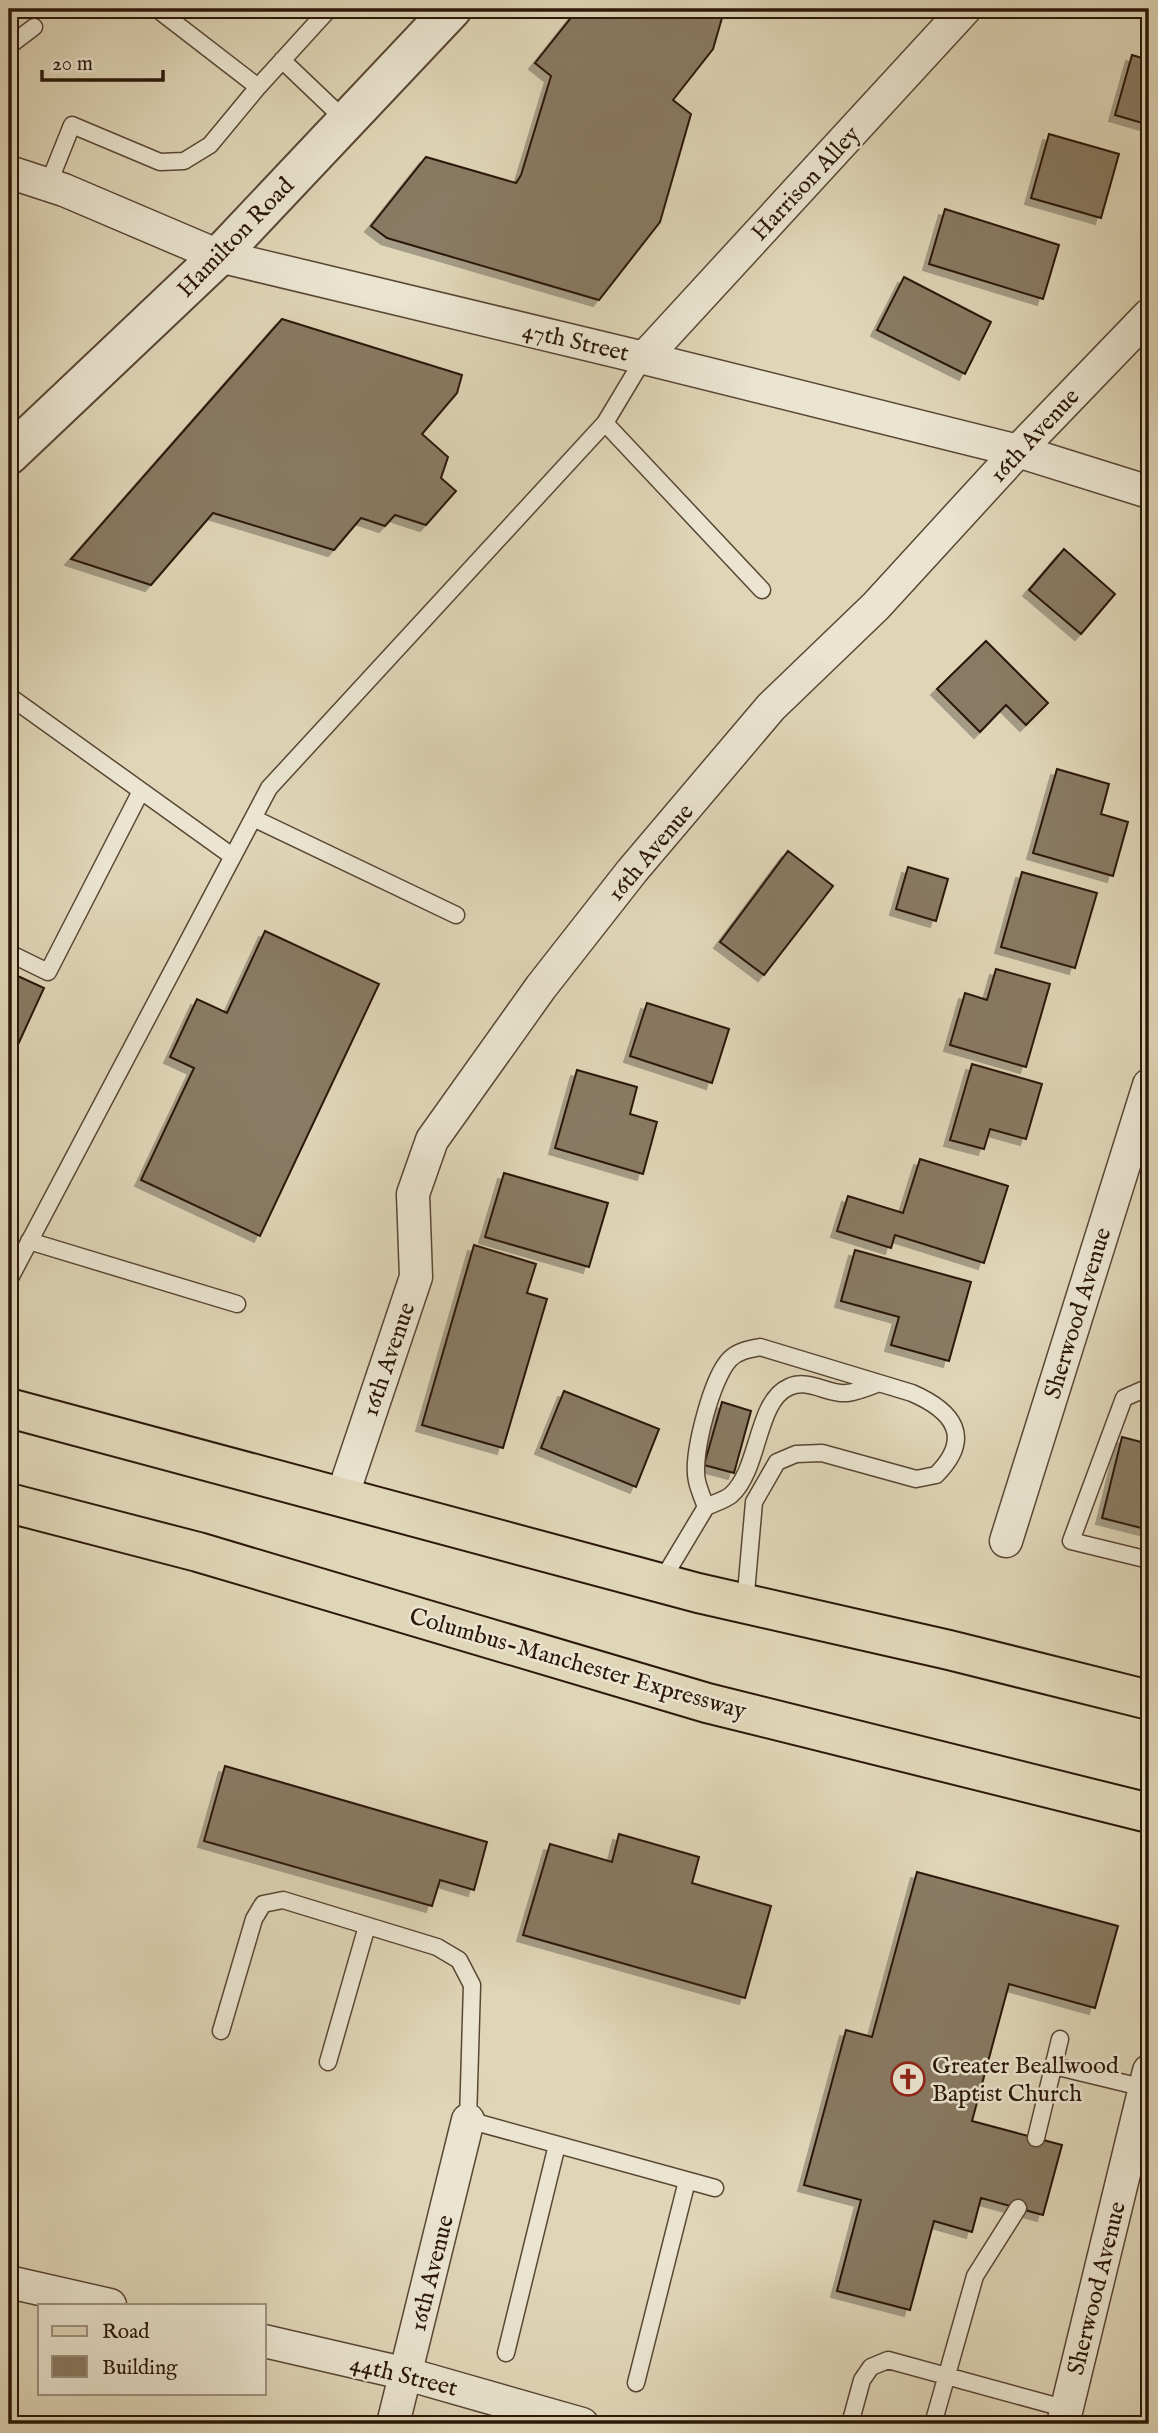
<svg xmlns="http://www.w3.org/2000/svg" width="1158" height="2433" font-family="'IM FELL English',serif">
	<defs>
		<filter id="shadow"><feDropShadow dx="-6" dy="6" stdDeviation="0" flood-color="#0004"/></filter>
	</defs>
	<rect width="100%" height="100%" fill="#dfd5b7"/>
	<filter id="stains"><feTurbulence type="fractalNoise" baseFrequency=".00286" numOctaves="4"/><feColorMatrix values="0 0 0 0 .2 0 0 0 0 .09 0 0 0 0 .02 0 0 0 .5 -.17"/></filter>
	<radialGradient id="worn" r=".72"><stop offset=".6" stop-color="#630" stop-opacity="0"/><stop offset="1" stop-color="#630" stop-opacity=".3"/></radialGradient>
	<path fill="#897a63" stroke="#2c1808" stroke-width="2" filter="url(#shadow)" d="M578 9H710L722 18 713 49 673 100 691 114 660 222 599 300 387 238 371 226 426 157 516 183 521 175 551 76 535 63Z
		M1132 55 1149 60V125L1115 115Z
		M1049 134 1119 154 1101 218 1031 198Z
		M945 209 1059 245 1043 299 929 264Z
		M904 277 991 322 965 374 877 330Z
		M282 319 462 375 457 393 422 434 448 457 441 478 456 491 426 525 395 515 385 526 361 518 334 550 213 513 151 585 71 559Z
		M1064 549 1115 594 1081 634 1029 590Z
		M986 641 1048 703 1026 725 1006 705 980 732 937 689Z
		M1057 769 1109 784 1101 814 1128 822 1113 876 1033 853Z
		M788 851 833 886 764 975 720 942Z
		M908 867 948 879 936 921 896 909Z
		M1022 872 1097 893 1075 968 1001 947Z
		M265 931 379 984 260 1236 141 1180 194 1068 170 1057 197 999 227 1013Z
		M996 969 1050 984 1026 1067 950 1045 965 993 987 1000Z
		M9 972 44 988 9 1064Z
		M647 1003 729 1029 712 1083 630 1056Z
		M972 1064 1042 1084 1026 1139 990 1129 984 1149 950 1140Z
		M577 1070 637 1087 630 1114 657 1122 643 1174 555 1148Z
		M920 1159 1008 1186 984 1263 895 1235 891 1248 837 1231 848 1196 903 1213Z
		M504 1173 608 1203 589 1267 485 1237Z
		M474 1245 536 1264 527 1293 547 1299 503 1448 422 1425Z
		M855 1250 971 1282 949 1361 891 1345 899 1317 841 1301Z
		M564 1391 659 1429 636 1487 541 1448Z
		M722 1402 751 1411 734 1473 704 1465Z
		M1122 1437 1149 1444V1530L1102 1518Z
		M225 1766 487 1842 474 1890 440 1880 432 1906 204 1841Z
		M619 1834 699 1857 692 1883 771 1906 745 1998 523 1935 550 1844 612 1862Z
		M917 1872 1118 1926 1095 2008 1009 1984 972 2121 1062 2145 1043 2215 981 2198 972 2232 934 2221 910 2310 837 2291 861 2200 804 2185 846 2030 872 2037Z"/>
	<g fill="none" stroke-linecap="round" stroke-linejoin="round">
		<defs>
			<path id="service" d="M157 9 258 87 329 9
				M9 46 34 27
				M282 60 346 121
				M48 185 72 125 160 162 184 161 210 145 258 87
				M605 423 762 590
				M9 696 232 856
				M253 818 456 915
				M9 953 48 972 141 791
				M29 1241 237 1304
				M9 1280 269 788 605 423 644 358
				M1149 1387 1124 1398 1071 1541 1149 1560
				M706 1507C714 1503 725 1500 731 1495 760 1469 756 1401 789 1387 809 1378 828 1395 847 1393 857 1392 869 1387 879 1383
				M661 1582 706 1507C703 1499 699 1490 697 1481 691 1456 712 1377 730 1359 738 1351 750 1349 760 1347L912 1393C953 1411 974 1437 936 1475L916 1479 822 1453 796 1454 777 1462 754 1502 745 1604
				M221 2031 254 1919 263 1904 283 1900 437 1947 459 1960 472 1985 468 2120 715 2188
				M328 2062 367 1926
				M1054 2066 1145 2088
				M1036 2138 1060 2039
				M506 2353 557 2145
				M636 2383 687 2181
				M850 2424 862 2380 871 2367 888 2360 1067 2409
				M933 2424 975 2276 1018 2208"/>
			<path id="minor" d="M9 172 64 190 219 256 644 358 1018 451 1149 492
				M644 358 965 9
				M342 1497 416 1277 413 1194 432 1140 541 987 632 871 771 707 876 606 1018 451 1149 315
				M1006 1541 1149 1085
				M9 2282 110 2305
				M264 2341 407 2374 582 2424
				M393 2424 468 2120
				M1063 2424 1149 2071"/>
			<path id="tertiary" d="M9 455 219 256 452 9"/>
			<path id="primary" d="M9 1408 698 1593 949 1650 1149 1700
				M9 1503 198 1552 707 1703 1149 1813"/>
		</defs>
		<use href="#service" stroke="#594734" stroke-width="19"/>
		<use href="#minor" stroke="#594734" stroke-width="35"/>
		<use href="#tertiary" stroke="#594734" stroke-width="42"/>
		<use href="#primary" stroke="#2c1808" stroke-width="42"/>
		<use href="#service" stroke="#eae4d0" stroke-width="16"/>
		<use href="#minor" stroke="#eae4d0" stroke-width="32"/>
		<use href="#tertiary" stroke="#eae4d0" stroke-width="38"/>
		<use href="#primary" stroke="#dfd5b7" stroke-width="38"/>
	</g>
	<defs>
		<symbol id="church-ring" viewBox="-11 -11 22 22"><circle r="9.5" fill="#eae4d0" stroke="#8f2418" stroke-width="1.5"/><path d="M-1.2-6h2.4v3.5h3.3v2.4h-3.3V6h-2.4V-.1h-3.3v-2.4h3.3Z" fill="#8f2418"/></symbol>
	</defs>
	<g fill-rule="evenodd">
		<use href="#church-ring" x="889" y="2060" width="38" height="38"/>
	</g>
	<g text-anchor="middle" stroke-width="5" stroke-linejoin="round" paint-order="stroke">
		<g font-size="24" fill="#2c1808" stroke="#eae4d0">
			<text transform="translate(805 183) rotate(-47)" y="8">Harrison Alley</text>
			<text transform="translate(235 237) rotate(-46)" y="8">Hamilton Road</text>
			<text transform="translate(576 341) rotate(13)" y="8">47th Street</text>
			<text transform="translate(1034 435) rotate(-47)" y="8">16th Avenue</text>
			<text transform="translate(650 852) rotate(-50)" y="8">16th Avenue</text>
			<text transform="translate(1077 1313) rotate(-73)" y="8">Sherwood Avenue</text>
			<text transform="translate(388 1359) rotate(-71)" y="8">16th Avenue</text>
			<text transform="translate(578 1663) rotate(16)" y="8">Columbus-Manchester Expressway</text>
			<text transform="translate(431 2273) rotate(-76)" y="8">16th Avenue</text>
			<text transform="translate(1096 2288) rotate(-76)" y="8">Sherwood Avenue</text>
			<text transform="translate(404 2375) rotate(14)" y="8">44th Street</text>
		</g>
		<g font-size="24" fill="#2c1808" stroke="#eae4d0" text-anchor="start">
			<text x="932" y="2073">Greater Beallwood<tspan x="932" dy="28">Baptist Church</tspan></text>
		</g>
	</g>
	<rect width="1158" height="2433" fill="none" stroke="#dfd5b7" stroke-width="35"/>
	<rect x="10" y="10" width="1137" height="2412" fill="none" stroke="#2c1808" stroke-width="3.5"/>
	<rect x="18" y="18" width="1123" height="2398" fill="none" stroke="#2c1808" stroke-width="2"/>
	<rect x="38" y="2304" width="228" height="91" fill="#eae4d0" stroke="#9e9280" stroke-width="2"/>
	<rect x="52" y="2326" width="35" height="10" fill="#dfd5b7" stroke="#9e9280" stroke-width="2"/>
	<text x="102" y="2338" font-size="21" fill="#2c1808">Road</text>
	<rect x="52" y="2356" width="35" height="21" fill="#897a63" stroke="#9e9280" stroke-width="2"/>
	<text x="102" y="2374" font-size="21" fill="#2c1808">Building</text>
	<path d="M42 70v10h121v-10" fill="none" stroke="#2c1808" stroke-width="3.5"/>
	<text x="52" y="70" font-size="21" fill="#2c1808" stroke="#eae4d0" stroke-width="5" paint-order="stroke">20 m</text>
	<rect width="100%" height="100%" filter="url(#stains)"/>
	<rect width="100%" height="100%" fill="url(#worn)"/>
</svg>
